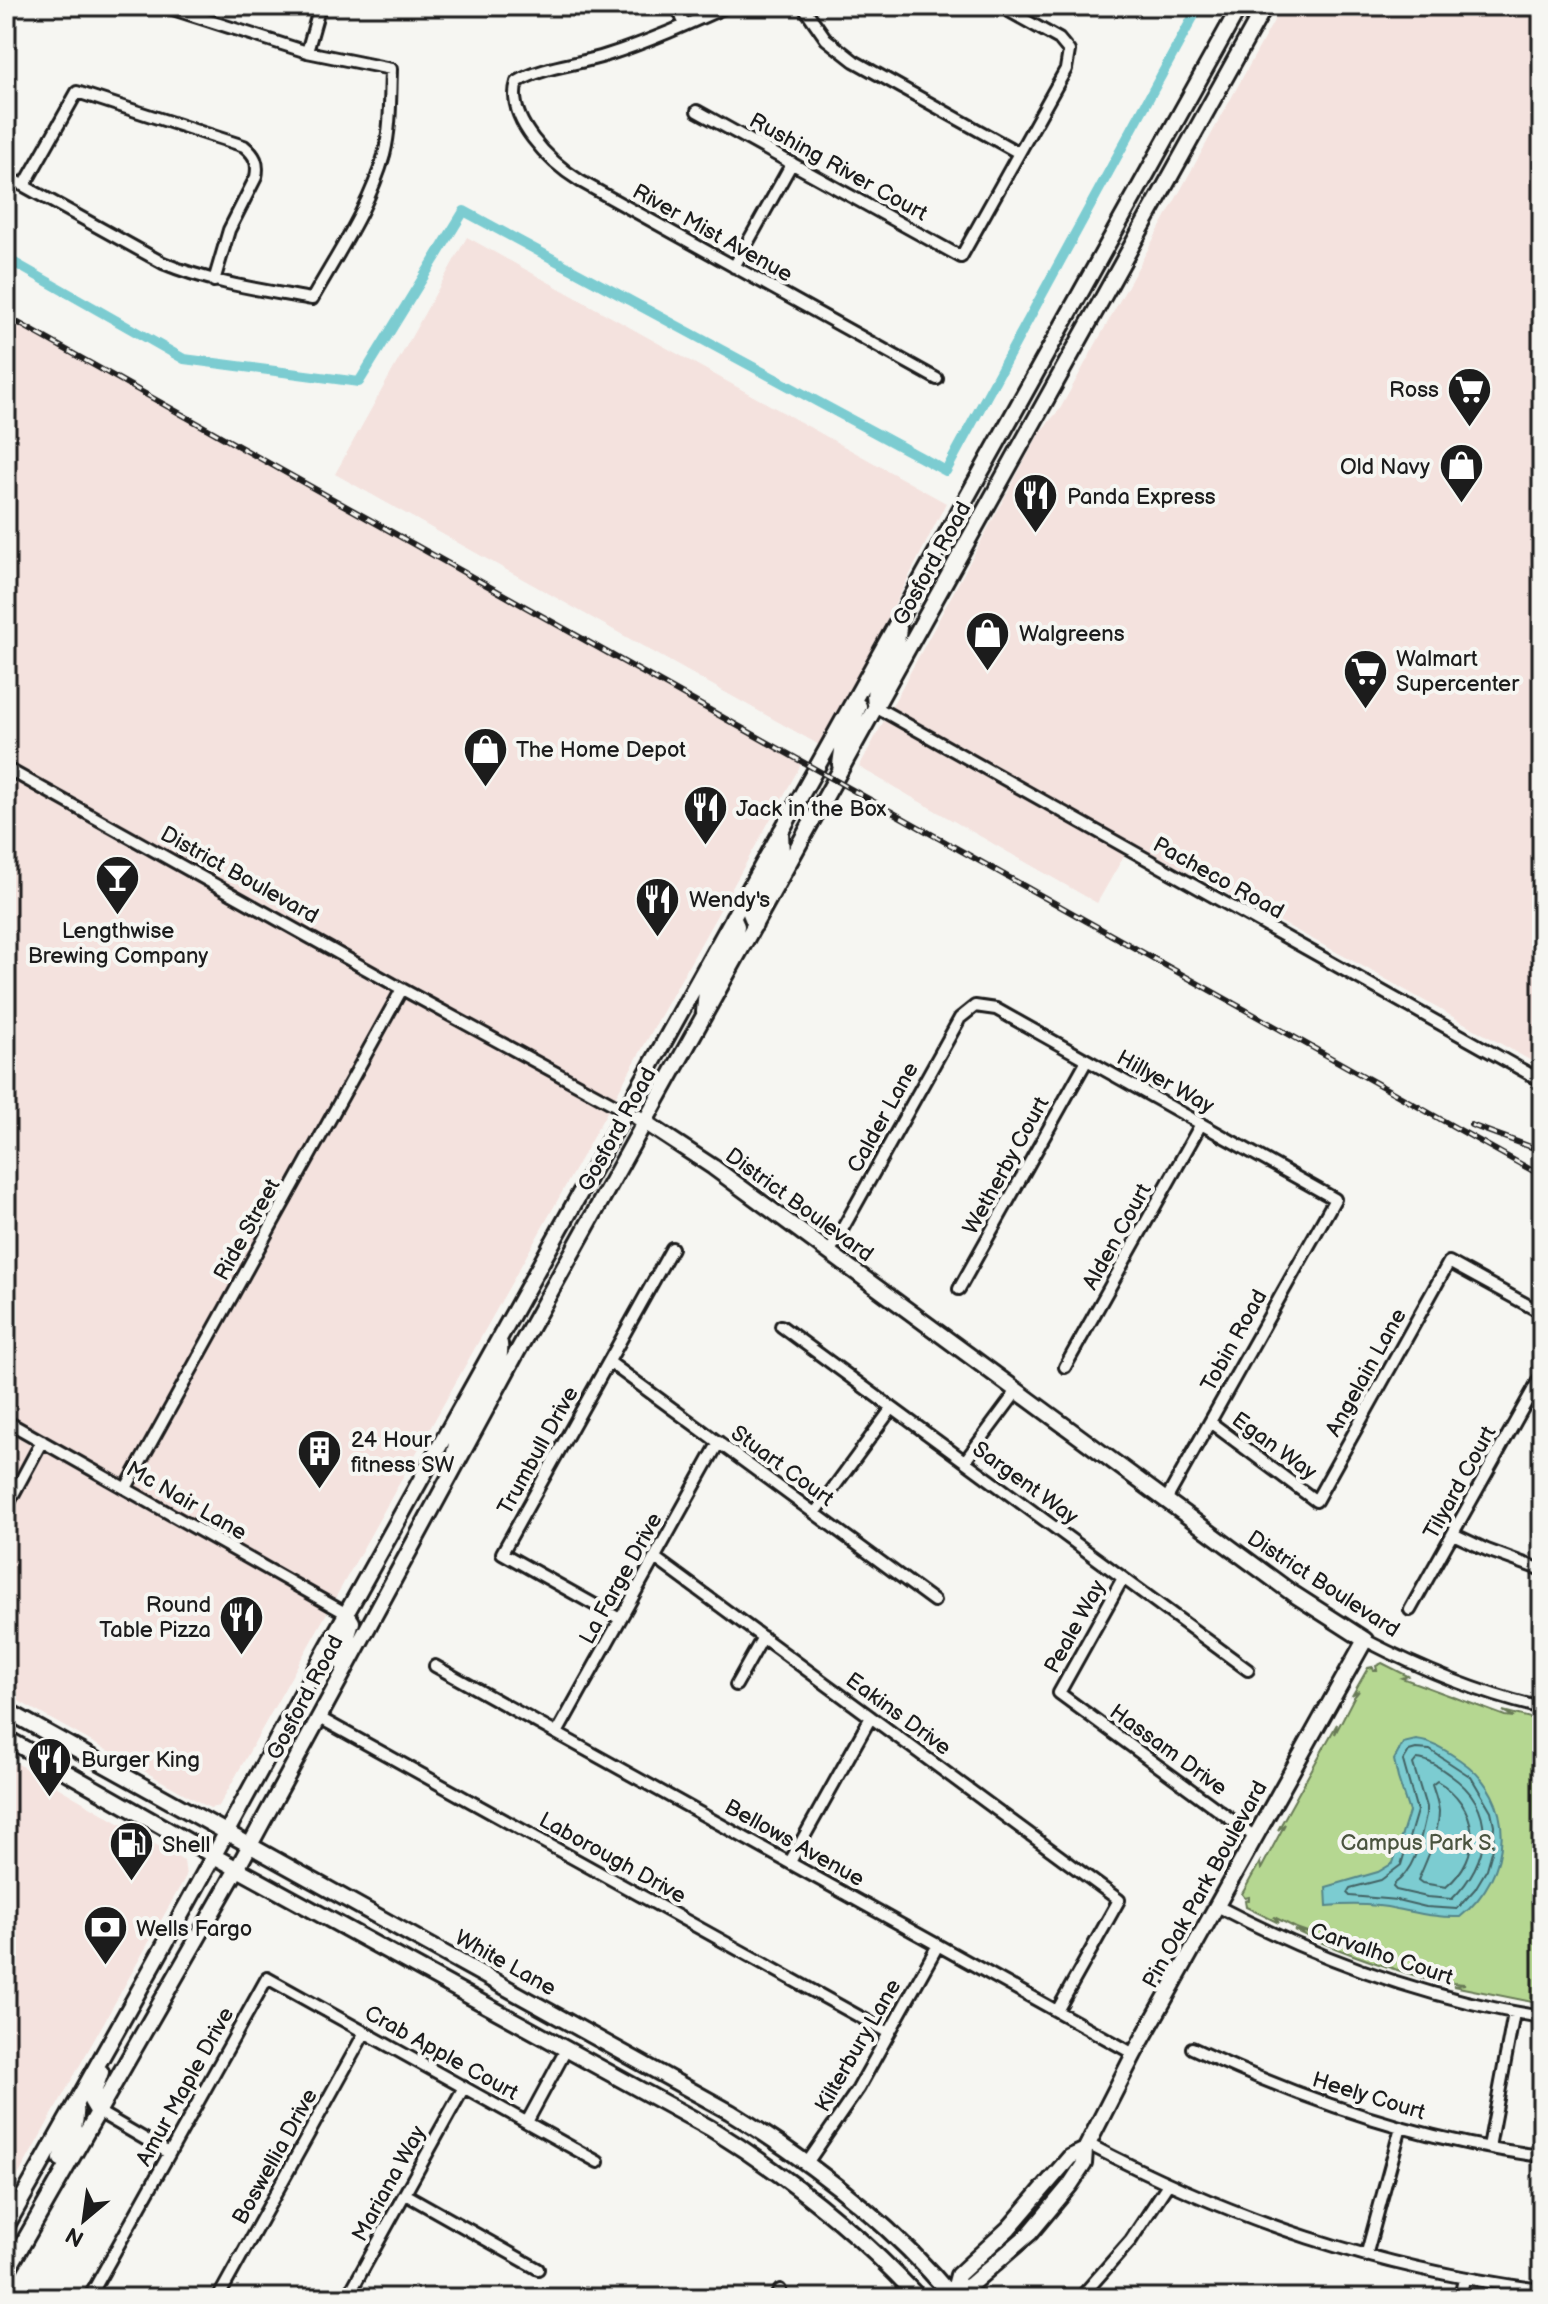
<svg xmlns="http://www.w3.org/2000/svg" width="1548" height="2304" font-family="'Balsamiq Sans',sans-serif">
	<rect width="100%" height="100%" fill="#f6f6f2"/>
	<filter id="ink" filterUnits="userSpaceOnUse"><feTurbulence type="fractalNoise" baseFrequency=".0125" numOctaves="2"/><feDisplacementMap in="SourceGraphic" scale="16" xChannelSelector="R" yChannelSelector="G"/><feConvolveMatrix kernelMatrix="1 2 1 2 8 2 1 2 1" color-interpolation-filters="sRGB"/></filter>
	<g filter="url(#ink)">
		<path fill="#f4e2de" d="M1282 6H1542V1067L1366 968 1132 842 1097 903 859 767 1040 432 1060 409Z
			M467 237 946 503 823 747 335 474Z
			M6 316 803 761 219 1806 210 1808 6 1694Z
			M6 1757 184 1861 186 1876 6 2197Z"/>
		<path fill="#b5d791" stroke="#687a56" stroke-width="2" d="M1382 1663 1408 1676 1402 1678 1505 1716 1514 1717 1503 1711 1542 1721V2004L1453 1986 1465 1984 1453 1983 1415 1971 1427 1979C1382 1966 1337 1951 1294 1930L1313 1934 1296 1928 1274 1917 1279 1923 1246 1907 1245 1901 1249 1900V1897L1245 1898 1242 1894 1260 1862 1261 1869 1285 1824 1278 1830 1337 1724 1335 1734 1354 1697 1359 1691 1353 1694 1368 1668 1373 1667 1374 1670H1377L1376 1666Z"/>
		<path fill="#7bccd1" stroke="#558689" stroke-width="2" d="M1416 1740C1434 1742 1445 1750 1460 1760 1518 1799 1513 1875 1460 1917 1438 1918 1418 1913 1397 1909 1374 1904 1351 1904 1327 1906L1326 1887 1378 1872 1393 1863 1409 1812 1398 1778 1394 1760 1403 1743Z"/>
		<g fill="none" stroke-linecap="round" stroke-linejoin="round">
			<path stroke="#426264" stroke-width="2" d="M1416 1749 1430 1750 1471 1777 1491 1811 1494 1825 1493 1848 1487 1869 1475 1889 1457 1909 1426 1907 1397 1900 1350 1896 1347 1893 1350 1888 1381 1880 1401 1865 1417 1811 1403 1761 1409 1751Z
				M1417 1759C1430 1760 1440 1768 1450 1775 1499 1809 1490 1862 1452 1899L1427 1897 1396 1890 1393 1887 1394 1884C1416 1869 1420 1840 1426 1815V1807L1413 1764Z
				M1437 1781C1479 1805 1484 1856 1446 1887L1422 1883 1418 1880C1427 1860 1439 1833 1439 1811 1438 1802 1435 1794 1432 1785Z"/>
			<path stroke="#7bccd1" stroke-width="10" d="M6 258 184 359 359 382 464 211 946 471 1199 6"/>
			<defs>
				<path id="street" d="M677 6 685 25
					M728 6C688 24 648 42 607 55 577 65 544 66 517 82 505 119 551 163 580 181L937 379
					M803 6 826 39 854 61 1019 153
					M307 52 320 6
					M697 111 961 257 1066 69 1069 51 1059 39 1000 6
					M6 176 163 263C211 283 262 290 312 299 338 253 370 206 384 155 391 127 390 97 391 69L307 52 163 6
					M24 186 77 92 244 146C255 155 259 163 256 177L229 230 214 281
					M734 267 792 163
					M876 707 1542 1081
					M6 768 402 989 626 1111
					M829 1253 960 1018 975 1006 996 1009 1335 1199 1166 1500
					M959 1289 1087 1060
					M781 1326 1248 1670
					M609 1362 934 1601
					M1065 1367 1201 1124
					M6 1421 347 1614
					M1210 1422 1316 1501 1449 1262 1542 1313
					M965 1461 1017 1391
					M126 1488 402 989
					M6 1508 42 1441
					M815 1513 892 1408
					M1453 1534 1487 1550 1542 1570
					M655 1558 1119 1900 1057 2011
					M1123 1578 1059 1693 1255 1837
					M1410 1610 1542 1374
					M620 1619 502 1553 672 1248
					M1365 1640C1421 1669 1480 1694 1542 1708
					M435 1666 1134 2054
					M736 1685 763 1637
					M318 1717 889 2033
					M557 1733 719 1442
					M790 1862 871 1717
					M1217 1906C1320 1960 1427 1999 1542 2017
					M1192 2048C1303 2100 1420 2141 1542 2156
					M97 2111 169 2153
					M527 2122 567 2048
					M1088 2144C1233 2220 1379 2269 1542 2290
					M1489 2147 1514 2013
					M807 2163 858 2089 938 1945
					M405 2194 538 2269
					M1366 2256 1401 2127
					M89 2298 267 1978 598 2162
					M218 2298 365 2032
					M347 2298 464 2087
					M775 2298 780 2290
					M1080 2298 1131 2240 1168 2184
					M1460 2298 1464 2279"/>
				<path id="secondary" d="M876 707C868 684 887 667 895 647 898 641 898 634 899 628
					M840 765 843 743 859 706
					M755 925 750 913 782 855 781 831
					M704 1012 706 991 735 936 737 926 733 917
					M637 1117 713 1167 1292 1593 1365 1640 1134 2054 1085 2150 1084 2164 1070 2185 1030 2233 968 2287 955 2286
					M453 1456C455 1450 456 1443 458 1437 469 1410 504 1373 500 1344
					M340 1662 352 1622 347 1614
					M6 1710 730 2112C813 2163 891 2223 953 2298
					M6 1738 214 1856 710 2128C788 2176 857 2231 919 2298
					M97 2111 91 2101 101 2072
					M61 2159C68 2142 78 2126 76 2107
					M6 2227C104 2054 202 1880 296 1704L1240 6
					M6 2273 237 1869 517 1352 1265 6
					M950 2290 955 2286 958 2275 1009 2228 1070 2157 1085 2150"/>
			</defs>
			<use href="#street" stroke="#1c1c1c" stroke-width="16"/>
			<use href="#secondary" stroke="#1c1c1c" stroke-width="20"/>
			<use href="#street" stroke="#f6f6f2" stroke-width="10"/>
			<use href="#secondary" stroke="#f6f6f2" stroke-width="14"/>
			<defs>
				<path id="rail" d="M6 316 1542 1176
					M1471 1125 1542 1151"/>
			</defs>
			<use href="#rail" stroke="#1c1c1c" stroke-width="6"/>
			<use href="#rail" stroke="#f6f6f2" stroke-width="3" stroke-dasharray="9" stroke-linecap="butt"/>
		</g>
	</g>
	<defs>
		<symbol id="supermarket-pin" viewBox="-11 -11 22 30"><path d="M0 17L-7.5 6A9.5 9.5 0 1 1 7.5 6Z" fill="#1c1c1c" stroke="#f6f6f2"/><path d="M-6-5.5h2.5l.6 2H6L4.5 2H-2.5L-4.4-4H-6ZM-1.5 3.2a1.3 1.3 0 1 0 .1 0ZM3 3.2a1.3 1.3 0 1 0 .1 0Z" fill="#fff"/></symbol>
		<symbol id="shop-pin" viewBox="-11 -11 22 30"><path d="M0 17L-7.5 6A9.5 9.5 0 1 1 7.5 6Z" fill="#1c1c1c" stroke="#f6f6f2"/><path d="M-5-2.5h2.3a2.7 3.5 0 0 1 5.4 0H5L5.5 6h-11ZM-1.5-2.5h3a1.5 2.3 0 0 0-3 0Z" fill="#fff"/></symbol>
		<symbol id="restaurant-pin" viewBox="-11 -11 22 30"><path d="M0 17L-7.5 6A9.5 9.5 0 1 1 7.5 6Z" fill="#1c1c1c" stroke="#f6f6f2"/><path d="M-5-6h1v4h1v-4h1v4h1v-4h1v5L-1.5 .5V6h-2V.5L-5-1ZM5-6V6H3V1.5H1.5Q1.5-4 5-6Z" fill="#fff"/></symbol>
		<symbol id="bar-pin" viewBox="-11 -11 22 30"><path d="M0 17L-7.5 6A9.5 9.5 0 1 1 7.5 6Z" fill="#1c1c1c" stroke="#f6f6f2"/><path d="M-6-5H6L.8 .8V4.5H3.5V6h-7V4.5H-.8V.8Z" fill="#fff"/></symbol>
		<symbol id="building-pin" viewBox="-11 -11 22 30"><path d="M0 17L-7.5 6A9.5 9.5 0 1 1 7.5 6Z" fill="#1c1c1c" stroke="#f6f6f2"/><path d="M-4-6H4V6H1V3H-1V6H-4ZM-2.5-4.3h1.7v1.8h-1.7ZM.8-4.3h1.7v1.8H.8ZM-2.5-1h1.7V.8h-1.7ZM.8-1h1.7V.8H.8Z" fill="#fff"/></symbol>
		<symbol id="fuel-pin" viewBox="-11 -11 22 30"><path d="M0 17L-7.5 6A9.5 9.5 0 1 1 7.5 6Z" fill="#1c1c1c" stroke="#f6f6f2"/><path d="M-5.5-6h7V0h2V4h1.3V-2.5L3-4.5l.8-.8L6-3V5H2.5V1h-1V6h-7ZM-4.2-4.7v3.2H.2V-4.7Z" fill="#fff"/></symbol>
		<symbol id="bank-pin" viewBox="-11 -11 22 30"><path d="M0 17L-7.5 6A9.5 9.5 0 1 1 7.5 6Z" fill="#1c1c1c" stroke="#f6f6f2"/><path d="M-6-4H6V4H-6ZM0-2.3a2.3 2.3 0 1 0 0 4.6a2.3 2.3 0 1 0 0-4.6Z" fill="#fff"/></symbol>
	</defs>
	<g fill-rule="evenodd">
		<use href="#supermarket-pin" x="1444" y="364" width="51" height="69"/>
		<use href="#shop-pin" x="1436" y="440" width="51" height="69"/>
		<use href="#restaurant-pin" x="1010" y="470" width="51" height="69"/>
		<use href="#shop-pin" x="962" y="608" width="51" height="69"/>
		<use href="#supermarket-pin" x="1340" y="646" width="51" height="69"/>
		<use href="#shop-pin" x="460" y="724" width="51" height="69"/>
		<use href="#restaurant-pin" x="680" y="782" width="51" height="69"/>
		<use href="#bar-pin" x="92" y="852" width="51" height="69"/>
		<use href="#restaurant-pin" x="632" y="874" width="51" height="69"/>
		<use href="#building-pin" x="294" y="1426" width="51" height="69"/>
		<use href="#restaurant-pin" x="216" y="1592" width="51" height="69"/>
		<use href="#restaurant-pin" x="24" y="1734" width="51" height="69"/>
		<use href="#fuel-pin" x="106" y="1818" width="51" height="69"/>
		<use href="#bank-pin" x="80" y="1902" width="51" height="69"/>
	</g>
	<g text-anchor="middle" stroke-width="8" stroke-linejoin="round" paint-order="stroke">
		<g font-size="22" fill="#1c1c1c" stroke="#f6f6f2">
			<text transform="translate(839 166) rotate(29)" y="8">Rushing River Court</text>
			<text transform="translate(713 232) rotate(29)" y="8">River Mist Avenue</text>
			<text transform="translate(931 563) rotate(-61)" y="8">Gosford Road</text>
			<text transform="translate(240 874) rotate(29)" y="8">District Boulevard</text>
			<text transform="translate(1219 877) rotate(29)" y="8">Pacheco Road</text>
			<text transform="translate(1166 1081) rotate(29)" y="8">Hillyer Way</text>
			<text transform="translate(882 1117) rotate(-61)" y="8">Calder Lane</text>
			<text transform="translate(616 1129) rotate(-61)" y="8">Gosford Road</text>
			<text transform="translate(1005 1165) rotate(-61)" y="8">Wetherby Court</text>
			<text transform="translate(800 1204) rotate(36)" y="8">District Boulevard</text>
			<text transform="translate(246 1229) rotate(-61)" y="8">Ride Street</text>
			<text transform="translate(1116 1236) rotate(-61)" y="8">Alden Court</text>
			<text transform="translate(1233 1340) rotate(-61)" y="8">Tobin Road</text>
			<text transform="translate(1365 1372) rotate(-61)" y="8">Angelain Lane</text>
			<text transform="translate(1275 1445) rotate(36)" y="8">Egan Way</text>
			<text transform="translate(537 1450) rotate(-61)" y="8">Trumbull Drive</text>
			<text transform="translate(783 1465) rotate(36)" y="8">Stuart Court</text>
			<text transform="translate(1026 1482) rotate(36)" y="8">Sargent Way</text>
			<text transform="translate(1459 1482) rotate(-61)" y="8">Tilyard Court</text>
			<text transform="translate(187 1500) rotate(30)" y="8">Mc Nair Lane</text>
			<text transform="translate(620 1578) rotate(-61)" y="8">La Farge Drive</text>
			<text transform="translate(1324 1583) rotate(33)" y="8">District Boulevard</text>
			<text transform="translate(1074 1626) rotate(-61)" y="8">Peale Way</text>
			<text transform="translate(304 1697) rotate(-62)" y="8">Gosford Road</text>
			<text transform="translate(899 1713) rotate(36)" y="8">Eakins Drive</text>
			<text transform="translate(1169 1749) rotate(36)" y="8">Hassam Drive</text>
			<text transform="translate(795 1842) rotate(29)" y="8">Bellows Avenue</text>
			<text transform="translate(613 1857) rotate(29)" y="8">Laborough Drive</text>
			<text transform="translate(1204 1884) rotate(-61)" y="8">Pin Oak Park Boulevard</text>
			<text transform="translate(1382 1953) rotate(19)" y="8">Carvalho Court</text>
			<text transform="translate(506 1962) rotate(29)" y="8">White Lane</text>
			<text transform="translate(857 2045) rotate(-60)" y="8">Kilterbury Lane</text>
			<text transform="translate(442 2052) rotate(29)" y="8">Crab Apple Court</text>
			<text transform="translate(184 2086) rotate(-61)" y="8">Amur Maple Drive</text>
			<text transform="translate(1369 2095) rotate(17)" y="8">Heely Court</text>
			<text transform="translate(274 2156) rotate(-61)" y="8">Boswellia Drive</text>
			<text transform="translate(388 2183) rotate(-61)" y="8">Mariana Way</text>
		</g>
		<g font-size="22" fill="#1c1c1c" stroke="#f6f6f2" text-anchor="start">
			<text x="1439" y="397" text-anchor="end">Ross</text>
			<text x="1430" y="474" text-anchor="end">Old Navy</text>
			<text x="1067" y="504">Panda Express</text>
			<text x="1019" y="641">Walgreens</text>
			<text x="1396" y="666">Walmart<tspan x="1396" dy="25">Supercenter</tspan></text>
			<text x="516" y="757">The Home Depot</text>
			<text x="736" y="816">Jack in the Box</text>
			<text x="689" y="907">Wendy's</text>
			<text x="118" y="938" text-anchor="middle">Lengthwise<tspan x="118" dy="25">Brewing Company</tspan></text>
			<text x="351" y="1447">24 Hour<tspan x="351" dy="25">fitness SW</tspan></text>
			<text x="211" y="1612" text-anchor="end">Round<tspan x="211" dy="25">Table Pizza</tspan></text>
			<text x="81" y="1767">Burger King</text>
			<text x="162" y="1852">Shell</text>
			<text x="136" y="1936">Wells Fargo</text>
		</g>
		<g font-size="22" fill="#4a543f" stroke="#f6f6f2">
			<text x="1418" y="1850">Campus Park S.</text>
		</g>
	</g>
	<rect width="1548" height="2304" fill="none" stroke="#f6f6f2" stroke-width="32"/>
	<rect x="16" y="16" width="1516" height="2272" fill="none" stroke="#1c1c1c" stroke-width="3" filter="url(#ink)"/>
	<g transform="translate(84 2220) rotate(209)" stroke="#f6f6f2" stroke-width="6" paint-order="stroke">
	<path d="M0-6L14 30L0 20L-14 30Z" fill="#1c1c1c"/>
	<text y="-12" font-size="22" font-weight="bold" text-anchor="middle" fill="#1c1c1c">N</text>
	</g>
</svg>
